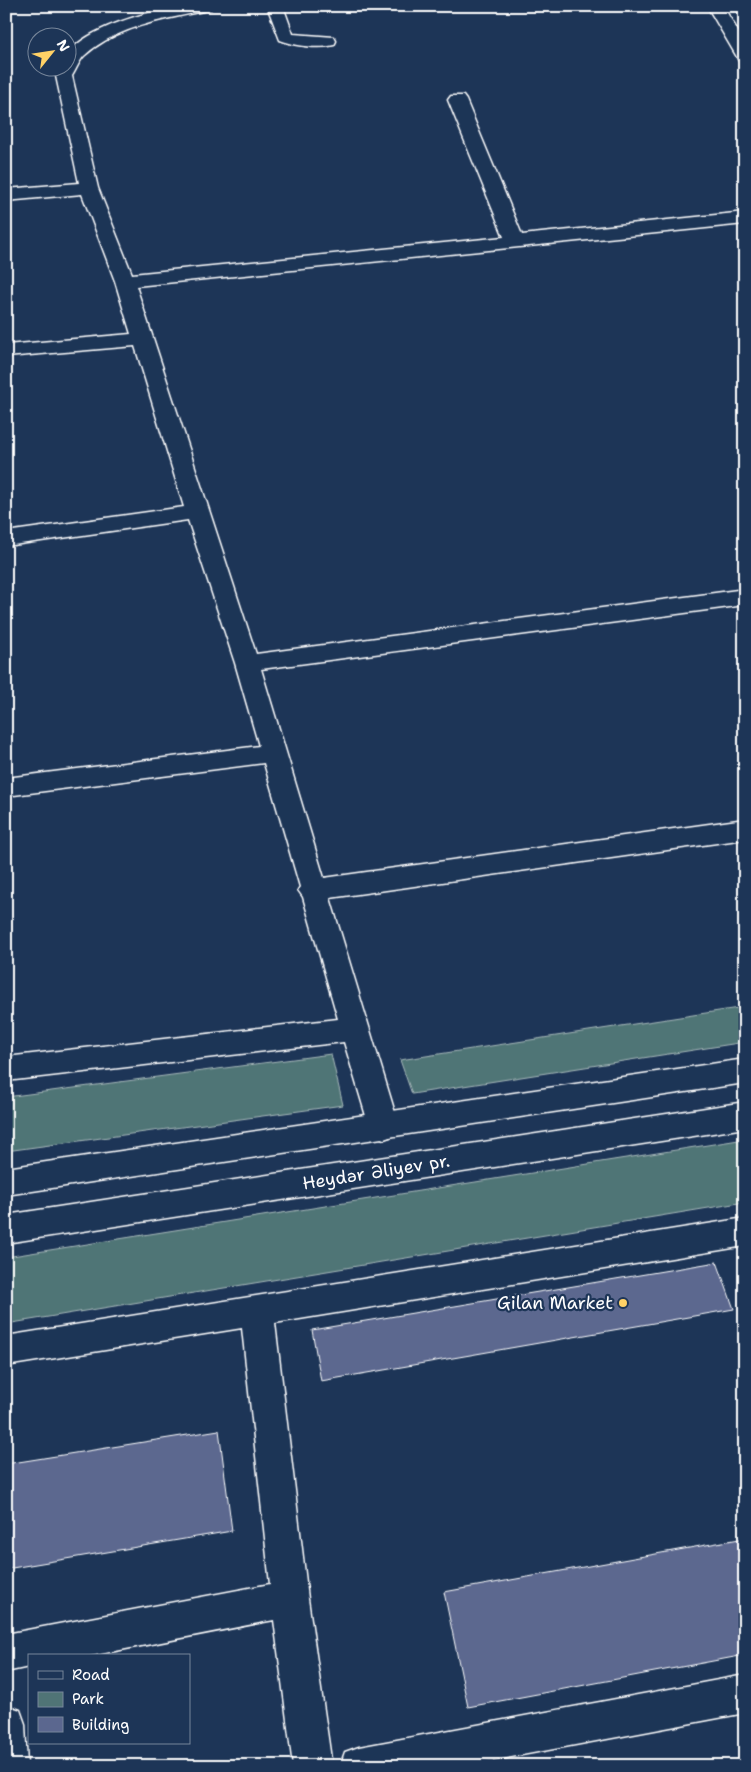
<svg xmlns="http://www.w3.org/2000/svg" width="751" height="1772" font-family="'Shantell Sans',sans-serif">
	<rect width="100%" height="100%" fill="#1d3557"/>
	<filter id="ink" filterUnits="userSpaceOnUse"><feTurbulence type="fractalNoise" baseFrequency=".02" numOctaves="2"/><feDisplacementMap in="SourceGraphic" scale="10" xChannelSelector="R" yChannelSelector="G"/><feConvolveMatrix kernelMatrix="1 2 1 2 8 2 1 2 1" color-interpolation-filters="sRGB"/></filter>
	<g filter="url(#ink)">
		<path fill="#507476" stroke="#a8baba" d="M745 1007V1042L412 1094 400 1060Z
			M331 1054 343 1105 6 1151V1097Z
			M745 1139V1202L6 1324V1257Z"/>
		<path fill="#5b678f" stroke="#fff" d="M717 1262 734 1309 321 1381 312 1330Z
			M219 1430 232 1531 6 1569V1464Z
			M745 1538V1655L468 1707 444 1592Z"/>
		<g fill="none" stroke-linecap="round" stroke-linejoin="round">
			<defs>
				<path id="minor" d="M178 6H213L211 9C167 20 119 24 84 56 79 61 76 70 72 76L98 188 132 274 504 237 448 100 451 96H463L466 100 522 235 745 212V224L136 286 256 654 745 589V605L261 669 324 878 745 819V839L330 898 399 1126 395 1135 384 1139 373 1135 369 1126 344 1042 6 1081V1057L338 1019 303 897 298 890 300 887 264 763 6 796V778L259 746 235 663 188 520 6 546V532L184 507 135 346 6 357V345L131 334 115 281 82 194 6 201V189L79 183 56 76 60 68H68V54C86 28 148 12 178 6Z
					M267 6H283L293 34 334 37 336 41 334 45C318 49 296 46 280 40Z
					M707 6H723L745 43V62L739 61 737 57Z
					M745 1218V1246L275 1323 308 1599 332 1766H293L274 1620 90 1656H29V1667L6 1672V1634L270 1584 242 1328 6 1366V1336Z
					M745 1675V1713L464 1766H340L345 1752 359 1747Z
					M6 1705 20 1710 25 1724 27 1766H6Z"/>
				<path id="major" d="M745 1059V1083L6 1195V1168Z
					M745 1102V1128L6 1243V1215Z"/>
			</defs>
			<use href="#minor" stroke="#fff" stroke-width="3"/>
			<use href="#major" stroke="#fff" stroke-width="3"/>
			<use href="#minor" fill="#1d3557" fill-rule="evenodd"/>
			<use href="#major" fill="#1d3557" fill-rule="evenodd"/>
		</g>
	</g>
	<circle fill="#ffd166" stroke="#1d3557" stroke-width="2" cx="623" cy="1303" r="5"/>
	<g text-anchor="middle" stroke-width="4.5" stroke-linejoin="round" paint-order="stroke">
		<g font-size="18" fill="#fff" stroke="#1d3557">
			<text transform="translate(376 1172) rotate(-9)" y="6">Heydər Əliyev pr.</text>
		</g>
		<g font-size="18" fill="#fff" stroke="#1d3557" text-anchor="end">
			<text x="613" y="1309">Gilan Market</text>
		</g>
	</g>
	<rect width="751" height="1772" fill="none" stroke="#1d3557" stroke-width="25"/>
	<rect x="12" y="12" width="726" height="1747" fill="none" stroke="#fff" stroke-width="2" filter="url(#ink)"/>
	<rect x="28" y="1654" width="162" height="90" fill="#1d3557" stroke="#77869a"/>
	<rect x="38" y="1671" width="25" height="8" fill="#1d3557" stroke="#77869a"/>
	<text x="72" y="1680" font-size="15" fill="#ffffff">Road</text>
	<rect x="38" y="1692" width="25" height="15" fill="#507476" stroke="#77869a"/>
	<text x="72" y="1704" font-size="15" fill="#ffffff">Park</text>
	<rect x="38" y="1717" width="25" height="15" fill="#5b678f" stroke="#77869a"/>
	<text x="72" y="1730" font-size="15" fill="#ffffff">Building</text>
	<g transform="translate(52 52) rotate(60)"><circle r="24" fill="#1d3557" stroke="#77869a"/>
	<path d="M0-4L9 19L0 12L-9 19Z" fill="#ffd166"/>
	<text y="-8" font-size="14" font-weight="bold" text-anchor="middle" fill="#ffffff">N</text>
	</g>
</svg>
